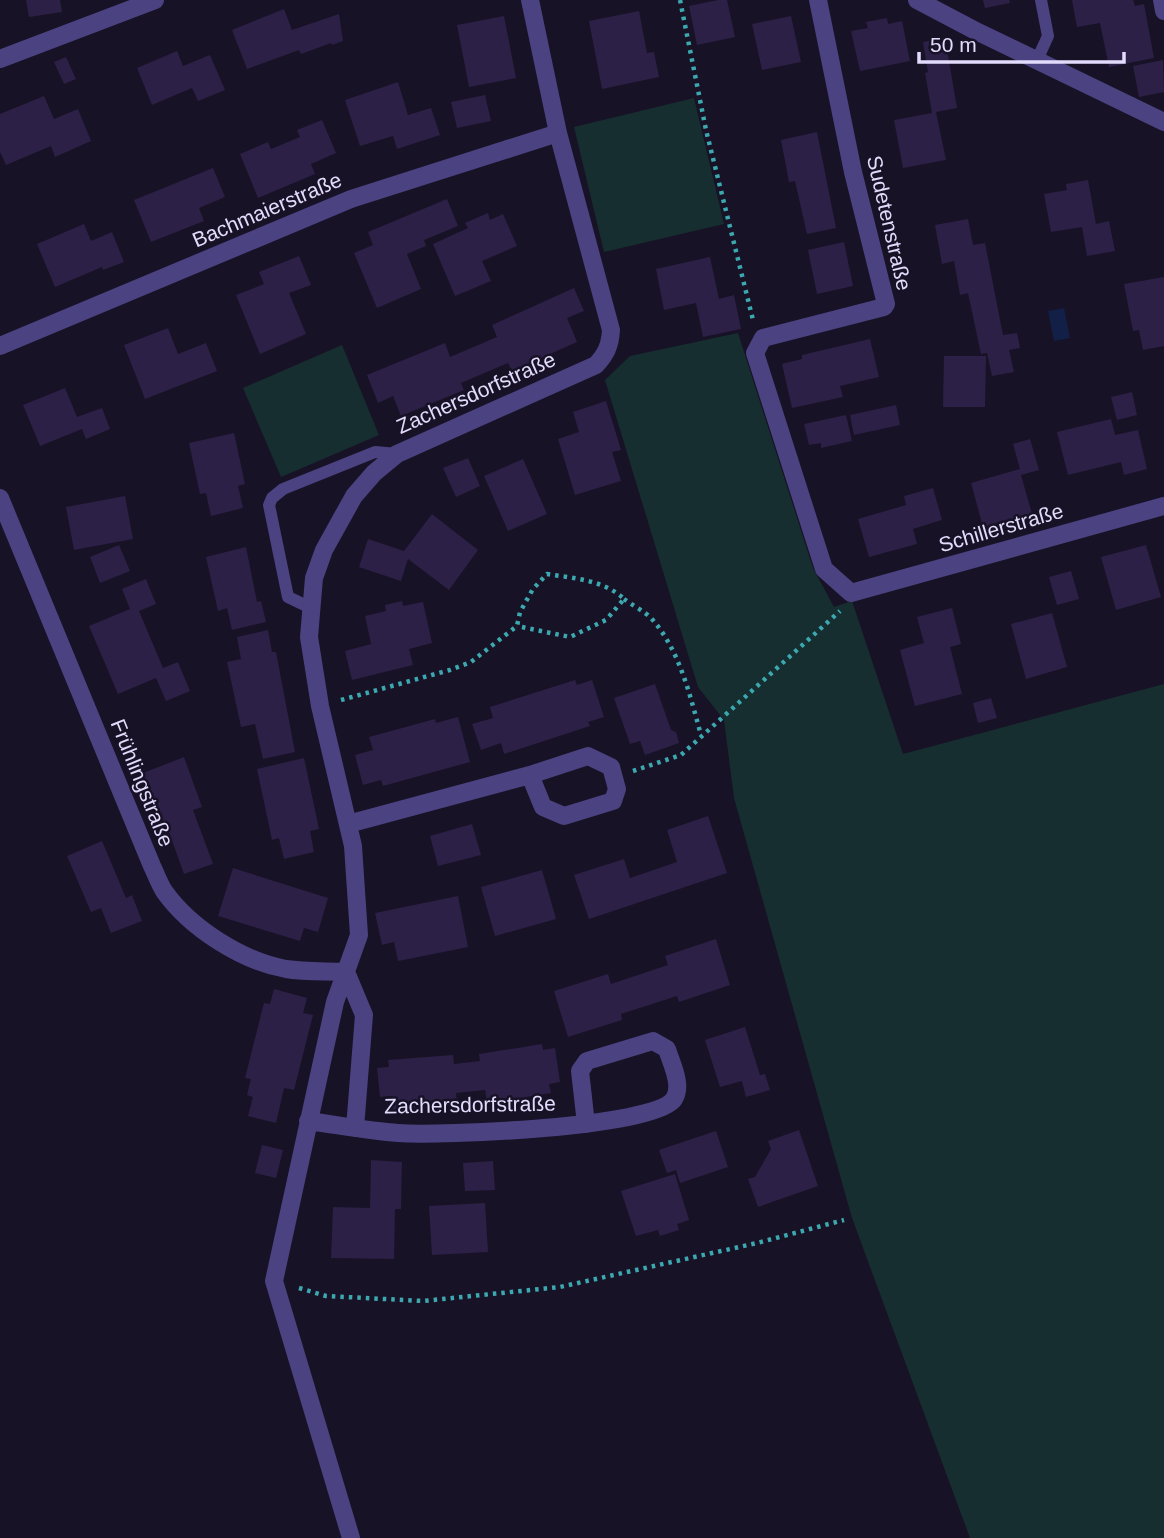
<svg xmlns="http://www.w3.org/2000/svg" width="1164" height="1538" font-family="Helvetica,sans-serif">
	<rect width="100%" height="100%" fill="#181226"/>
	<path fill="#162e30" d="M694 98 724 224 604 252 574 127Z
		M738 333 813 568 834 607 852 601 903 754 1164 684V1538H970L852 1218 734 798 724 720 698 687 605 380 630 356Z
		M342 345 379 435 281 477 243 388Z"/>
	<path fill="#121f46" d="M1064 308 1070 338 1054 341 1048 311Z"/>
	<path fill="#2c2046" d="M26 0H60L62 12 29 17Z
		M718 0H727L735 37 697 45 689 6Z
		M983 0H1009L1010 3 985 8Z
		M1072 0H1133L1135 6 1144 4 1154 58 1109 67 1100 23 1077 27Z
		M284 9 292 30 339 14 343 41 332 45 331 43 301 54 299 50 247 69 232 30Z
		M639 11 647 53 654 52 659 77 602 89 589 21Z
		M504 16 516 78 469 87 457 25Z
		M791 16 801 62 762 70 752 24Z
		M887 18 888 24 902 21 910 61 860 71 851 31 868 28 866 22Z
		M945 38 957 108 936 112 946 160 903 168 894 120 932 113 925 73 928 72 923 42Z
		M177 51 183 66 210 55 225 90 198 101 192 88 152 105 137 68Z
		M66 57 76 79 64 84 54 62Z
		M1163 60 1164 92 1139 97 1133 66Z
		M398 82 408 115 431 108 440 135 397 149 393 136 360 146 345 100Z
		M485 95 491 121 457 128 451 102Z
		M44 96 54 119 78 109 91 141 55 157 51 146 6 165 0 152V114Z
		M322 120 336 153 311 164 315 174 258 198 240 154 268 142 271 149 300 137 297 130Z
		M817 132 836 228 807 234 795 181 789 182 781 140Z
		M213 168 225 197 199 208 204 221 151 242 134 200Z
		M1088 180 1096 224 1109 221 1115 251 1087 256 1082 227 1051 232 1044 194 1067 190 1066 184Z
		M447 199 458 226 424 240 426 246 407 254 421 289 377 308 354 253 373 245 368 232Z
		M488 213 490 220 503 214 517 246 482 261 491 281 455 296 433 244 468 228 465 223Z
		M968 219 973 245 985 243 1003 335 1017 333 1020 348 1009 350 1014 372 992 376 987 353 981 354 968 293 960 295 954 261 942 264 935 225Z
		M84 224 91 241 112 232 124 262 103 270 102 267 55 287 37 244Z
		M844 242 853 286 817 294 808 250Z
		M299 256 311 285 289 293 306 334 260 354 236 295 264 284 259 272Z
		M710 257 719 299 734 295 741 329 703 337 696 303 664 310 656 269Z
		M1164 277V346L1143 350 1139 330 1133 331 1124 284Z
		M574 288 584 311 567 318 577 342 512 371 508 363 461 383 464 390 401 416 393 396 378 403 367 375 445 343 450 357 497 337 492 325Z
		M168 328 178 354 206 343 217 371 145 399 124 345Z
		M870 339 879 377 840 386 843 397 792 408 782 364 802 359V355Z
		M944 356H986L985 407H943Z
		M65 388 77 417 102 408 110 429 86 439 82 429 40 446 23 405Z
		M1132 392 1137 415 1117 420 1111 397Z
		M606 401 621 450 612 452 621 481 575 495 558 439 579 432 573 412Z
		M896 405 900 425 854 435 850 415Z
		M846 415 852 441 821 448V443L809 445 804 424Z
		M1111 419 1115 435 1138 430 1147 469 1124 475 1121 462 1068 475 1057 432Z
		M234 433 245 484 238 486 243 508 211 516 206 493 200 494 189 443Z
		M1030 439 1039 470 1021 475 1032 514 983 527 971 483 1020 469 1013 444Z
		M468 458 480 486 456 497 443 468Z
		M523 459 547 514 508 531 484 476Z
		M933 488 942 520 913 529 917 544 869 557 858 519 906 505 904 496Z
		M125 496 133 539 74 550 66 507Z
		M432 514 478 550 449 590 408 559 401 581 359 567 368 539 404 551Z
		M119 545 130 571 100 583 90 557Z
		M1146 545 1161 597 1116 610 1101 557Z
		M246 547 257 602 261 601 266 622 232 630 227 608 218 611 206 557Z
		M1071 571 1079 599 1057 605 1049 577Z
		M146 579 156 604 139 611 163 668 178 662 190 691 166 701 156 678 118 694 89 626 130 609 122 589Z
		M402 601 403 606 423 602 432 643 409 649 413 665 352 680 345 651 371 644 365 616 386 611 385 605Z
		M952 608 961 644 950 647 962 694 915 706 900 650 924 643 917 617Z
		M1052 613 1067 667 1026 679 1011 624Z
		M268 630 272 652H276L295 752 263 759 255 724 241 727 227 662 241 659 237 637Z
		M575 680 577 685 592 680 604 717 588 722 590 726 504 754 501 743 481 750 472 724 493 718 490 707Z
		M655 684 671 730 676 732 679 743 645 755 640 741 630 744 614 698Z
		M991 698 997 718 978 723 973 703Z
		M458 717 470 762 383 786 381 780 363 785 355 755 373 750 369 737 435 719 436 723Z
		M184 757 202 807 193 810 213 864 184 874 165 821 161 822 143 773Z
		M304 758 319 829 310 831 314 852 284 859 279 838 272 840 257 769Z
		M708 816 727 873 589 919 574 875 624 859 630 878 677 862 667 830Z
		M472 824 481 855 438 866 430 836Z
		M102 841 126 898 132 895 142 921 111 933 101 908 91 912 67 856Z
		M233 868 328 898 318 932 304 928 300 941 218 916Z
		M542 870 556 919 495 936 481 887Z
		M458 896 468 947 398 961 394 942 382 945 375 913Z
		M716 939 730 985 679 1002 677 996 621 1014 622 1020 568 1037 554 991 608 974 611 984 668 965 665 956Z
		M274 989 307 998 303 1013 313 1015 294 1090 284 1088 276 1123 248 1116 253 1097 247 1095 251 1079 245 1078 264 1003 270 1004Z
		M745 1027 760 1075 765 1074 770 1090 746 1097 742 1081 720 1087 705 1040Z
		M542 1044 543 1050 555 1048 560 1082 549 1084 551 1093 487 1103 485 1090 456 1093 457 1104 392 1110 391 1096 380 1097 377 1068 389 1067 388 1060 453 1055 454 1064 480 1061 479 1054Z
		M799 1130 818 1186 758 1207 748 1179 755 1177 771 1149 768 1141Z
		M716 1131 728 1167 680 1183 676 1170 667 1173 659 1150Z
		M262 1145 283 1150 276 1178 255 1173Z
		M371 1160 402 1162 401 1209H395L394 1259 331 1258 333 1207 370 1208Z
		M493 1161 495 1190 465 1191 463 1163Z
		M675 1174 689 1220 677 1224 679 1230 660 1236 658 1230 636 1236 621 1191Z
		M485 1203 488 1252 432 1255 429 1206Z"/>
	<g fill="none" stroke-linecap="round" stroke-linejoin="round">
		<path stroke="#3ca8af" stroke-width="4.5" stroke-dasharray="3.5 5" stroke-linecap="butt" d="M680 0 706 130 753 320
			M624 599C632 605 644 611 651 618 680 650 690 696 701 735
			M341 700 450 670 471 662 517 626 520 612 533 589 547 574C573 578 604 580 624 599L606 620 570 637 517 626
			M633 771 681 755 840 611
			M299 1288 326 1296 423 1301 560 1287 757 1243 844 1220"/>
		<path stroke="#4b4281" stroke-width="12" d="M1037 60 1048 36 1041 0
			M311 608 288 597 269 505 272 498 283 489 375 452 397 454"/>
		<path stroke="#4b4281" stroke-width="18" d="M818 0 853 172 886 304 884 307 763 338 755 353 824 569 851 593 1164 506
			M917 0 974 30 1164 122
			M1162 0 1164 11
			M0 59 155 0
			M0 346 351 199 558 133
			M0 498 152 866C156 874 159 883 164 891 190 928 242 961 286 969 305 972 327 971 346 972L364 1015 355 1128
			M348 824 530 775 588 756 611 767 617 789 613 801 564 816 543 807 530 775
			M308 1121C338 1125 368 1131 398 1133 438 1136 655 1128 674 1099 683 1085 671 1063 667 1049L653 1041 587 1061 580 1071 586 1124
			M351 1538 274 1281 335 1002 359 935 353 846 320 706 309 637 314 578 324 550 354 496 374 473 397 454 596 365C606 354 610 346 611 330L558 133 530 0"/>
	</g>
	<g text-anchor="middle" stroke-width="5" stroke-linejoin="round" paint-order="stroke">
		<g font-size="21" fill="#e2dbfc" stroke="#181226">
			<text transform="translate(267 210) rotate(-23)" y="7">Bachmaierstraße</text>
			<text transform="translate(889 223) rotate(77)" y="7">Sudetenstraße</text>
			<text transform="translate(476 393) rotate(-24)" y="7">Zachersdorfstraße</text>
			<text transform="translate(1001 528) rotate(-16)" y="7">Schillerstraße</text>
			<text transform="translate(142 783) rotate(68)" y="7">Frühlingstraße</text>
			<text transform="translate(470 1105) rotate(-1)" y="7">Zachersdorfstraße</text>
		</g>
	</g>
	<path d="M919 52v10h205v-10" fill="none" stroke="#e2dbfc" stroke-width="3.5"/>
	<text x="930" y="52" font-size="21" fill="#e2dbfc" stroke="#181226" stroke-width="5" paint-order="stroke">50 m</text>
</svg>
